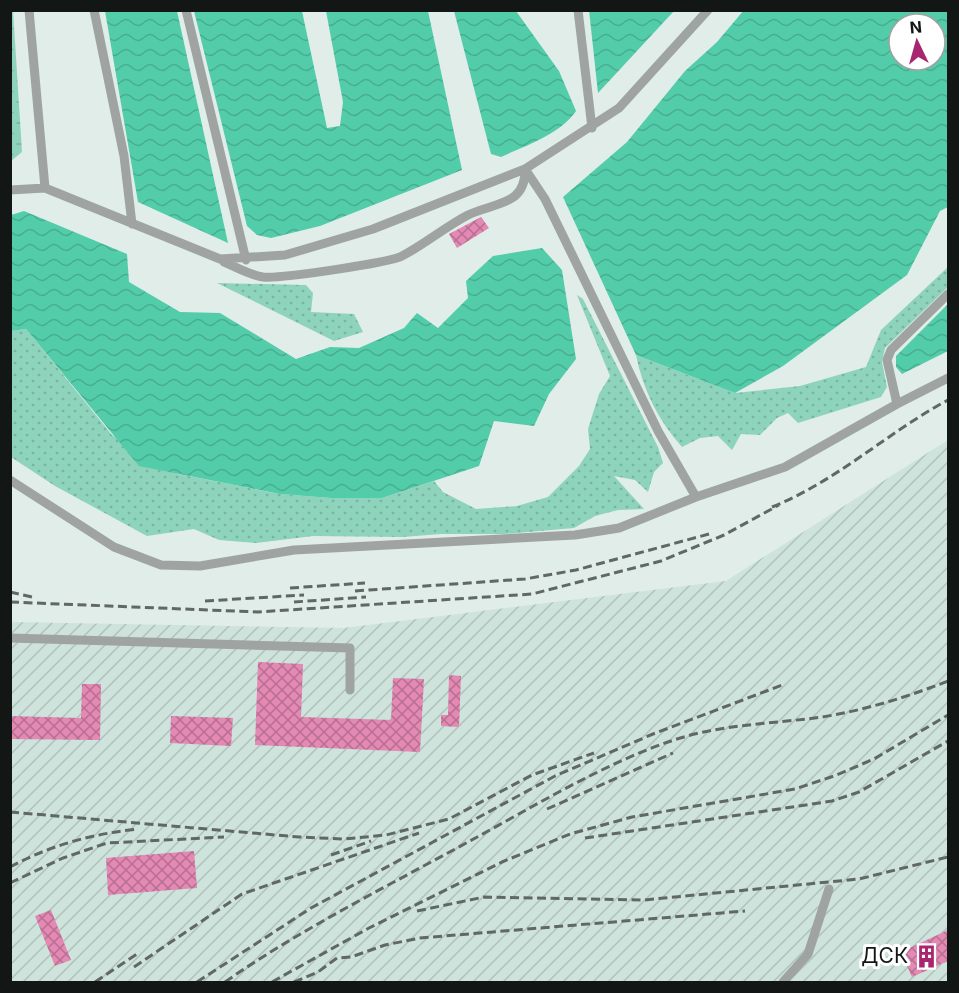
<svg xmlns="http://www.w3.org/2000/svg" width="959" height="993" font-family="Inter,sans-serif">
	<defs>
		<pattern id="industrial-furrows" width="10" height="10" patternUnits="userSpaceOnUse" patternTransform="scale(1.5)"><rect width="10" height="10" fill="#cde3db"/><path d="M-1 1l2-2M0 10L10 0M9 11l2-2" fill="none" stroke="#afc2bb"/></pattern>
		<pattern id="grass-dots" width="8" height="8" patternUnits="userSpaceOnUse" patternTransform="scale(1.5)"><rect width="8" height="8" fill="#8ed3bb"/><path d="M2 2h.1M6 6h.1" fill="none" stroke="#79b4a0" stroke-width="1.8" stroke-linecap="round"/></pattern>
		<pattern id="wetland-marsh" width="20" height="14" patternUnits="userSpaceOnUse" patternTransform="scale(1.5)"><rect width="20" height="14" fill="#8ed3bb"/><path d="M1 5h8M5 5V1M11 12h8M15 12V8" fill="none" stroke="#79b4a0"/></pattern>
		<pattern id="water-waves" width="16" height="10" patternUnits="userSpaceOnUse" patternTransform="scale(1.5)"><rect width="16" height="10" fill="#53cca9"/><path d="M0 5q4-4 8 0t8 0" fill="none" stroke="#47ae91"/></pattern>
		<pattern id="building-cross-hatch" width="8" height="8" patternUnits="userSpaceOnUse" patternTransform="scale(1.5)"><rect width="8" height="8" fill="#e389b4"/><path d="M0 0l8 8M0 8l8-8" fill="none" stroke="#b76f91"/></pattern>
	</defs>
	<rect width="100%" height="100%" fill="#e0ede8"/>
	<path fill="url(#industrial-furrows)" d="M948 440V982H11V622L344 628 726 581Z"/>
	<path fill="url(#grass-dots)" d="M948 267V287L885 348 882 362 887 387 881 397 798 423 788 413 777 418 760 435 741 434 732 450 718 436 700 438 682 447C658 420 643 390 636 355L735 393 800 386 866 367 881 330Z
		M217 283 306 285 313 293 311 312 354 314 363 332 334 341Z
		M577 295 583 299 658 447 663 463 654 472 648 492 635 480 614 476 644 509 618 510 595 516 574 528 504 534H441L402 537 313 536 256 543 219 540 194 529 147 536 55 486 11 457 10 331 26 329 112 435 178 474 280 494 331 498H382L434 481 443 492 476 509 517 506 548 497 579 466 590 449 588 429 599 394 610 376Z"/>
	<path fill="url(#wetland-marsh)" d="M13 10 22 152 11 161 10 11Z"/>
	<path fill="url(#water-waves)" fill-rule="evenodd" d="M589 10H674V11L598 93Z
		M744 10 948 11V207L940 211 907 275 783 366 735 393 636 355 563 197 627 142 685 71 717 42ZM899 24H935V60H899Z
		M105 11H177L228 243 138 202Z
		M194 11H302L327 128 340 126 343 102 326 11H428L462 170 320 226 271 238 257 235 247 226Z
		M454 11H516L559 71 576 111C559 135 527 145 501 157L491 154Z
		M24 211 127 254 129 282 180 312 220 313 296 359 330 347 359 348 404 328 417 313 438 328 468 298 466 281 493 256 542 248 562 270 576 359 549 394 534 426 494 421 479 466 382 498H331L280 494 139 466 26 329 11 331V215Z
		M948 304V351L902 374 896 367V356Z"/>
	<path fill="url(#building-cross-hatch)" d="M481 217 489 228 457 248 449 234Z
		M258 662 303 664 301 717 391 720 393 678 424 679 420 752 255 745Z
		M449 675 461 676 459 727 441 726V715H448Z
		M82 684H101L100 740 10 739V716L81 718Z
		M171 716 233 718 231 746 170 743Z
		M194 851 197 888 108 895 106 858Z
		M51 910 71 960 55 966 35 916Z
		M948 930V961L912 977 901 952Z"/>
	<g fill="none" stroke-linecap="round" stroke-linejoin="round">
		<path stroke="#9fa4a2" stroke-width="9" d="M29 10 45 188
			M94 10 124 156 132 224
			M186 10 246 260
			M578 10 592 128
			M525 169 545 199 658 431 696 497
			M10 190 45 188 220 259 285 255 373 229 525 169 619 108 708 10
			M224 262C236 267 250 275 263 277 279 279 388 263 402 256 425 244 445 227 468 215 495 202 526 206 525 169
			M897 404 887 360 891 350 948 294
			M10 480 114 547 161 565 200 566 294 550 575 535 619 528 696 497 785 467 897 404 948 378
			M10 638 350 648V690
			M783 982 808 954 829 889"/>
		<path stroke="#606764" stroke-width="3" stroke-dasharray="9 4.5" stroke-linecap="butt" d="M772 507C837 481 888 432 948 400
			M290 588 365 583
			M355 591 525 579 576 570 709 534
			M10 592 32 597
			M205 601 304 595
			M10 602 258 612 532 594 661 561 724 535 779 505
			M294 602 366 597
			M547 809 673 753
			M10 812 299 837 344 839 386 835 449 819 532 775 594 753
			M585 838 832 801 859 792 948 741
			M331 855 371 841
			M10 867C51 845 92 834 138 829
			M10 883 63 858 107 843 224 837
			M417 911 484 897 644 900 859 879 948 857
			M134 967 242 894 419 833
			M95 982 140 952
			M197 982 311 908 555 776 653 734 785 684
			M225 982C301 929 386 887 468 842 531 808 603 764 671 741 720 724 772 724 822 717 866 710 907 697 948 681
			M272 982 369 928 502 862 570 834 632 817 795 789 834 776 874 759 948 715
			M294 982 318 972 337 958 351 957 385 945 420 938 745 911"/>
	</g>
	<defs>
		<symbol id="building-bare" viewBox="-9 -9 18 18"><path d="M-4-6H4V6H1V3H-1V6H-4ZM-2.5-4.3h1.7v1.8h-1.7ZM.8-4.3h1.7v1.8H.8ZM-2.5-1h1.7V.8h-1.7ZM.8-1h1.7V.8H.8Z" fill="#a82570" stroke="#fff" stroke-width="2.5" paint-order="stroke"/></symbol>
	</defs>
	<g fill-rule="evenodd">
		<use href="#building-bare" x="910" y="940" width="33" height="33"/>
	</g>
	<g text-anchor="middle" stroke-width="6" stroke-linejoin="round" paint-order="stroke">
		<g font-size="21" fill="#121614" stroke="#fff" text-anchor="end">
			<text x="908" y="963">ДСК</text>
		</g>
	</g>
	<rect width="959" height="993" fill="none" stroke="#121614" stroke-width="24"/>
	<g transform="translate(917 42) rotate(355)"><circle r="28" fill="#ffffff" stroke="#a0a2a1" stroke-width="1.5"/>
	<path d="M0-4.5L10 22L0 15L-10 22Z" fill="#a82570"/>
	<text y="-9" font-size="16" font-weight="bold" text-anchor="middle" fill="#121614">N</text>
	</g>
</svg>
